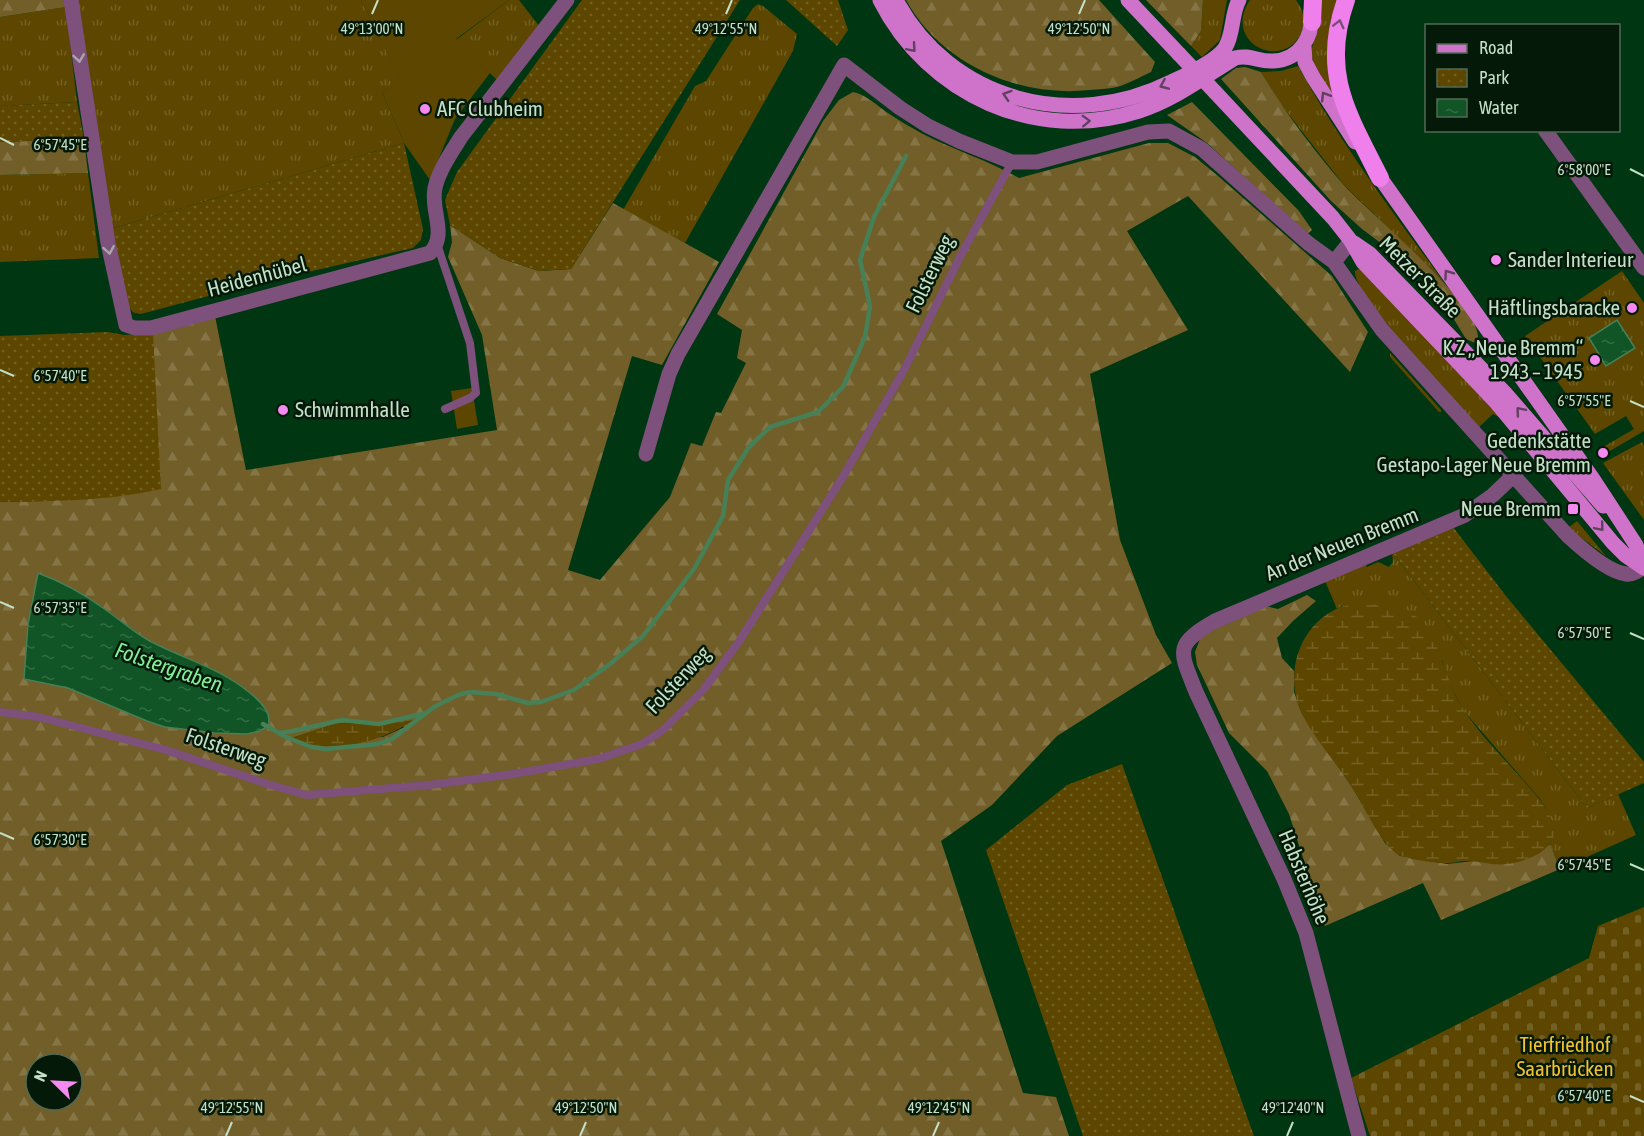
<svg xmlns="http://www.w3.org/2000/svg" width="1644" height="1136" font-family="'Asap Condensed',sans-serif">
	<defs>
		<pattern id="grass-tufts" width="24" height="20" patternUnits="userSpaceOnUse" patternTransform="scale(1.5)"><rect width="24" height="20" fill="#5c4600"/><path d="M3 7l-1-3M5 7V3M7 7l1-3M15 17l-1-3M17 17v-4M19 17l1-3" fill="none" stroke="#726024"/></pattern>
		<pattern id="forest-firs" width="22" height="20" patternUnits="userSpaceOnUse" patternTransform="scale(1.5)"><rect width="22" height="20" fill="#725e28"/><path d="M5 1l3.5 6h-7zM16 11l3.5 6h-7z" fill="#857546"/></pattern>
		<pattern id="wetland-marsh" width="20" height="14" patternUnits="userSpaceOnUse" patternTransform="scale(1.5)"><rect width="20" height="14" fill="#5c4600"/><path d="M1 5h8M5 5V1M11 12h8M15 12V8" fill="none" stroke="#726024"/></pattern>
		<pattern id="cemetery-stones" width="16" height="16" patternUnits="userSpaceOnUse" patternTransform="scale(1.5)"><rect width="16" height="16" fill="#5c4600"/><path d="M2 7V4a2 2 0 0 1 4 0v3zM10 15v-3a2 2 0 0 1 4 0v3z" fill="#726024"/></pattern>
		<pattern id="park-dots" width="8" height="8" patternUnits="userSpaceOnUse" patternTransform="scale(1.5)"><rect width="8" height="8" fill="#5c4600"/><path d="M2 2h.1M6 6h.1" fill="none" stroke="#726024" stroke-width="1.8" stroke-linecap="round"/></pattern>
		<pattern id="water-ripples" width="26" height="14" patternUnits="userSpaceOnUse" patternTransform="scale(1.5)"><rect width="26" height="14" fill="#115526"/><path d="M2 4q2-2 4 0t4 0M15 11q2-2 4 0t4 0" fill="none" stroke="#326d44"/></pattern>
	</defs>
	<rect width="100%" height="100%" fill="#003611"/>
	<path fill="url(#grass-tufts)" d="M74 0H361L402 82 382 92 404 143 110 229Z
		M509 0H519L540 27 497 80 456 40Z
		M1203 0H1227L1220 40 1202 57 1191 46 1201 31Z
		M1250 0H1296C1303 9 1306 20 1302 31 1285 73 1221 43 1250 0Z
		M1320 0H1337C1323 36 1329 60 1335 97L1314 67 1311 50 1319 26Z
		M758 4 763 6 797 34 793 51 685 243 623 210 695 86 706 81 753 8Z
		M66 7 77 102 0 106V17Z
		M1298 66C1340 142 1392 212 1444 282L1343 184 1276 98 1261 72 1281 71Z
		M88 173 99 258 0 262V175Z
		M1360 268 1450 358 1521 442 1499 417 1493 414 1478 428C1458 405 1352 295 1355 271Z
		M1622 271 1644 303V431L1603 455 1598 450 1634 429 1626 416 1595 434 1525 336Z
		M1390 353 1441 410V412H1439L1390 357Z
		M1642 442 1644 446V520L1603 463Z
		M1577 521 1606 556 1568 528Z
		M1392 552 1587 808 1618 794 1636 835 1560 869 1550 844C1556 827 1550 815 1541 800L1463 710 1449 683 1442 660 1342 606 1337 609 1325 581 1365 562 1367 567 1378 562 1389 567 1393 562Z"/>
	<path fill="url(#forest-firs)" fill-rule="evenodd" d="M0 0H65L66 7 0 17Z
		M906 0H1099L1155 62 1151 72C1140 77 1128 84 1117 87 1108 89 1098 89 1089 90 1019 98 941 64 906 0Z
		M1146 0H1203L1201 31 1191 46Z
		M1245 67 1261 72C1284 111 1312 148 1342 183 1367 212 1483 305 1478 340L1475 343 1466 339 1439 295 1406 262 1362 229 1331 201 1221 79 1236 68Z
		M853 92C866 95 874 103 885 111 896 119 909 126 921 133 953 150 988 160 1019 178L1149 143H1168L1195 157 1218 176 1332 276 1368 332 1350 372 1188 196 1127 231 1188 330 1090 374 1120 540 1156 635 1172 663 1057 736 992 805 941 841 1023 1093 1056 1097 1069 1136H0V502L46 501 153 333 215 316 246 470 497 430 482 335 448 257 452 242 450 225 500 258 539 271 571 269 613 203 719 262 662 365 632 356 568 570 600 580 670 497 691 443 702 446 716 412 721 413 746 363 737 358 742 330 717 314 823 121 839 100ZM88 597 145 638 169 651 211 669 247 734 215 733 165 727 68 688 24 679 28 624ZM394 722 405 727 383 737 292 738 338 723 380 724ZM36 1064H72V1100H36Z
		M1192 102 1299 211 1312 230 1307 234 1207 143 1167 115Z
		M84 139 88 173 0 175V142Z
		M1307 595 1316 601 1293 621 1277 638 1282 658 1294 671V692L1302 714 1352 787 1385 843 1400 856 1447 864 1538 854 1550 844 1560 869 1441 920 1423 883 1325 926 1289 814 1267 771 1229 733 1197 665 1195 652 1200 639 1218 626 1265 606 1278 609Z"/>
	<path fill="url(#wetland-marsh)" d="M1386 605C1400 608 1413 611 1422 622 1443 648 1445 682 1463 709 1485 742 1516 770 1541 801 1547 810 1555 822 1554 834 1551 853 1523 862 1507 864 1494 866 1479 861 1466 861 1460 861 1454 863 1448 863 1439 864 1407 859 1399 855 1380 844 1365 807 1353 789 1337 763 1315 740 1302 714 1283 675 1299 623 1341 607 1353 603 1372 606 1386 605Z
		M414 720C379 743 330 756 291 738L338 723 380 724Z"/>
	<path fill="url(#cemetery-stones)" d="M1644 907V1136H1370L1351 1078 1589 958 1598 926Z"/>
	<path fill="url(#park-dots)" d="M582 0H740L571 269 539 271 500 258 450 225 445 200 457 172Z
		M786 0H838L848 30 837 46Z
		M77 102 84 139 0 142V106Z
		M404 143 423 229 421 240 413 248 246 286 141 314C136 313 135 314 132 311 123 300 114 245 110 229Z
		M108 332 124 335 153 333 161 489C109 501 53 501 0 502V336Z
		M1453 527 1506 596 1644 762V783L1587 808 1392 552Z
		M1122 764 1254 1136H1083L986 850 1067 785Z"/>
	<path fill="#5c4600" d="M361 0H509L456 39 490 73 455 119 430 180 404 143 382 92 401 81Z
		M472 388 478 425 457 429 451 391Z"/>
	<path fill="url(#water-ripples)" stroke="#477f57" stroke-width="1.5" d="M1617 320 1635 348 1606 366 1589 338Z
		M38 573C62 582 83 593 103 608 118 618 132 631 148 640 181 658 221 668 250 693 260 701 273 713 268 726L260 731 247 734 215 733 165 727 147 721 68 688 24 679 28 624Z"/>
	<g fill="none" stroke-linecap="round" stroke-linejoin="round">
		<path stroke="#477f57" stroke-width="4.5" d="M263 724 286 737 311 747 326 749 378 744 392 739 434 707 458 695 470 692 496 694 528 703 541 702 574 690 610 664 643 636 694 569 723 516 728 480 749 447 770 427 818 412 843 387 865 337 870 306 860 260 874 217 906 156
			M279 733 293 731 342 720 379 724 426 713"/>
		<path stroke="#7d517b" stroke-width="8" d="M437 244 470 343 476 393 470 398 445 409
			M0 712 39 717 166 750 267 784 307 795 429 785 513 774 598 759 642 744 663 730 704 689 738 643 778 580 844 475 904 370 962 253 1012 162"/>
		<path stroke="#7d517b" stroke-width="15" d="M71 0 108 243 126 325 135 328H151L430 253C448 234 430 211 435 188 439 170 451 153 461 137L567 0
			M1545 130 1644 268
			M1334 262 1351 241
			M646 454 669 374 678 354 844 65 900 108 928 126 959 141 1012 162H1037L1148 132 1169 131 1202 149 1308 243 1334 262 1382 330 1568 536C1581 548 1608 572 1626 574 1633 575 1638 571 1643 567
			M1359 1136 1306 933 1284 879 1196 692C1180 651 1173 645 1215 621L1465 515 1493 495 1514 475"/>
		<path stroke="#cf72ca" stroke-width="15" d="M880 0C928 95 1036 144 1139 111 1174 100 1204 77 1235 58 1251 54 1258 62 1273 61 1300 60 1314 36 1311 11
			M896 0C950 101 1071 132 1171 82 1186 75 1215 62 1225 48 1234 34 1231 14 1239 0
			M1128 0 1179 54
			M1304 46 1305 62 1313 77 1355 142
			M1215 92 1333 218 1351 241 1363 262 1495 401 1613 543 1625 555 1644 568
			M1374 169 1593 479 1636 545 1643 567
			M1354 243 1370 254 1505 393 1603 506"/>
		<path stroke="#ef7fea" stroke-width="18" d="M1346 0C1320 73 1348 114 1380 178
			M1312 22 1313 0"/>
		<path stroke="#cf72ca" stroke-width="15" d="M1179 54 1215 92"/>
	</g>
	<defs><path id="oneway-chevron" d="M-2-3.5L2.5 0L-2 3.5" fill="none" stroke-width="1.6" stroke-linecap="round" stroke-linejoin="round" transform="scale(1.5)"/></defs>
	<use stroke="#7a4c79" href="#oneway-chevron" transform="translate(1339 24) rotate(-76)"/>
	<g stroke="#5f415f">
		<use href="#oneway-chevron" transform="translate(912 48) rotate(49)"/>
		<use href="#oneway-chevron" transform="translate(1164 85) rotate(157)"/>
		<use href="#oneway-chevron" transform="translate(1007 95) rotate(-162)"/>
		<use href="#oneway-chevron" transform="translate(1325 96) rotate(-122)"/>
		<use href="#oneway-chevron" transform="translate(1086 121) rotate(-2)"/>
		<use href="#oneway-chevron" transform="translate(1448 274) rotate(-125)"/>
		<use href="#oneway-chevron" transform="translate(1520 411) rotate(-130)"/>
		<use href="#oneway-chevron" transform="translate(1600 527) rotate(50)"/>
	</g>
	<g stroke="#a8a7aa">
		<use href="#oneway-chevron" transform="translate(79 58) rotate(82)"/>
		<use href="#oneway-chevron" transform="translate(109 250) rotate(80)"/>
	</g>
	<path fill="none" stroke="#c5e0c9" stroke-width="2" d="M372 14 378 0M726 14 732 0M1079 14 1085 0M0 138 14 145M1630 169 1644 176M0 370 14 376M1630 401 1644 407M0 602 14 608M1630 633 1644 639M0 833 14 839M1630 864 1644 870M1630 1096 1644 1102M226 1136 232 1122M580 1136 586 1122M933 1136 939 1122M1287 1136 1293 1122"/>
	<g fill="#f489ef" stroke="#041908" stroke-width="2">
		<circle cx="425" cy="109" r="6"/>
		<circle cx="1496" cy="260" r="6"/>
		<circle cx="1632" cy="308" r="6"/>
		<circle cx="1595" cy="360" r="6"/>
		<circle cx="283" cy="410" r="6"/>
		<circle cx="1603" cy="453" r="6"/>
		<rect x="1567" y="503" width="12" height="12" rx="3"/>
	</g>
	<g text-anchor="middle" stroke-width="5" stroke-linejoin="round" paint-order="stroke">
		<g font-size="21" fill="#c5e0c9" stroke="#041908" text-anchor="end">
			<text x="437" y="116" text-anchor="start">AFC Clubheim</text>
			<text x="1508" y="267" text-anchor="start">Sander Interieur</text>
			<text x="1620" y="315">Häftlingsbaracke</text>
			<text x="1583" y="355">K Z „Neue Bremm“<tspan x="1583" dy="24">1943 – 1945</tspan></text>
			<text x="295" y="417" text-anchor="start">Schwimmhalle</text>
			<text x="1591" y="448">Gedenkstätte<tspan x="1591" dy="24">Gestapo-Lager Neue Bremm</tspan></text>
			<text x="1561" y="516">Neue Bremm</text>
		</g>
		<g font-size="21" fill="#c5e0c9" stroke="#041908">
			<text transform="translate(930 274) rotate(-64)" y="7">Folsterweg</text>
			<text transform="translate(257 277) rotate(-15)" y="7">Heidenhübel</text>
			<text transform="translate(1420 277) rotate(45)" y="7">Metzer Straße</text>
			<text transform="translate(1342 544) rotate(-22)" y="7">An der Neuen Bremm</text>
			<text transform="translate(678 680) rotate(-47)" y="7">Folsterweg</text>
			<text transform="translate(226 748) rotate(19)" y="7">Folsterweg</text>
			<text transform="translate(1304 877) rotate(67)" y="7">Habsterhöhe</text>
		</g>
		<g font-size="21" fill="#f2c232" stroke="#041908">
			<text x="1565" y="1052">Tierfriedhof<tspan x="1565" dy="24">Saarbrücken</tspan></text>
		</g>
		<g font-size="22" font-style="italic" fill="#83f099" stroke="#041908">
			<text transform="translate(169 667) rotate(19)" y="8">Folstergraben</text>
		</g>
	</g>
	<g font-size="15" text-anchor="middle" fill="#c5e0c9" stroke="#041908" stroke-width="5" stroke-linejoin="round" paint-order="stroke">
		<text x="726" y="34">49°12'55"N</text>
		<text x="1079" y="34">49°12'50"N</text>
		<text x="372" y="34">49°13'00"N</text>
		<text x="60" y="150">6°57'45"E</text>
		<text x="1584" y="175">6°58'00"E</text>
		<text x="60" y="381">6°57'40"E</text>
		<text x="1584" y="406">6°57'55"E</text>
		<text x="60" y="613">6°57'35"E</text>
		<text x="1584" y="638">6°57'50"E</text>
		<text x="60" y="845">6°57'30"E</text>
		<text x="1584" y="870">6°57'45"E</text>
		<text x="1584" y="1101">6°57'40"E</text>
		<text x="232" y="1113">49°12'55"N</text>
		<text x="586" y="1113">49°12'50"N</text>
		<text x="939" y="1113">49°12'45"N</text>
		<text x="1293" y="1113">49°12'40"N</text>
	</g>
	<rect x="1425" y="24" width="195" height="108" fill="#041908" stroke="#516955" stroke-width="1.5"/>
	<rect x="1437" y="44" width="30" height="9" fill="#cf72ca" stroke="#516955" stroke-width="1.5"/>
	<text x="1479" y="54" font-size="18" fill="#c5e0c9">Road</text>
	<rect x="1437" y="69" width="30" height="18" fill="url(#park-dots)" stroke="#516955" stroke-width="1.5"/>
	<text x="1479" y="84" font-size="18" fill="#c5e0c9">Park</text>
	<rect x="1437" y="99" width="30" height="18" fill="url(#water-ripples)" stroke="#516955" stroke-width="1.5"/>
	<text x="1479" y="114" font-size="18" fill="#c5e0c9">Water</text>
	<g transform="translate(54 1082) rotate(294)"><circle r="28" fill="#041908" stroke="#516955" stroke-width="1.5"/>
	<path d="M0-4.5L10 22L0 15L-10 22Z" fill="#f489ef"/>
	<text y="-9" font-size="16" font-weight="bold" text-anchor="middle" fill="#c5e0c9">N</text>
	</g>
</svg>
